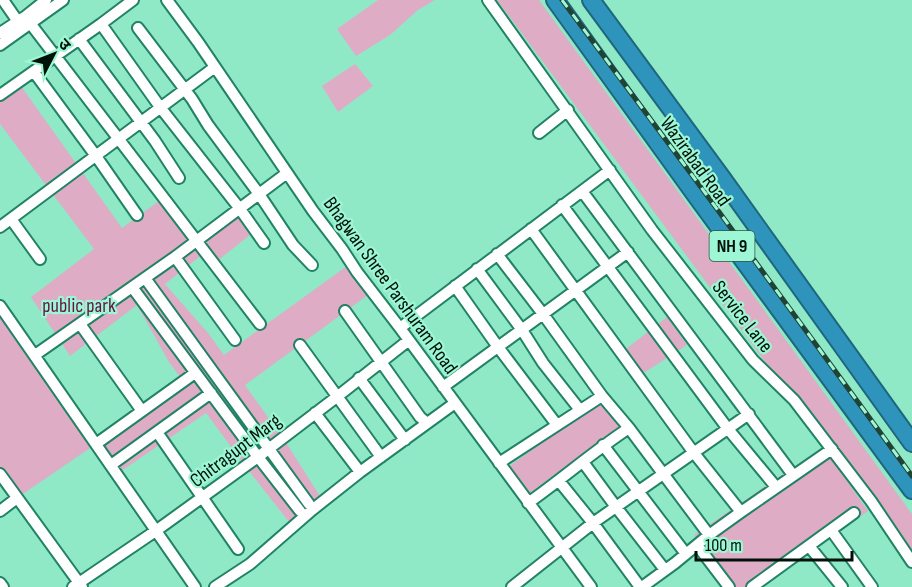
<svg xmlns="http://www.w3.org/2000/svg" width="912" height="587" font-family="'Sofia Sans Condensed','Noto Sans Devanagari',sans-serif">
	<rect width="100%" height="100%" fill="#8fe9c7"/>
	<path fill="#deacc4" d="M378 0H435L418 10 390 35 356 56 337 29Z
		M497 0H539L912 514V560Z
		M355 64 373 86 338 112 322 86Z
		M21 86 122 228 163 198 197 243 243 213 255 231 211 266 203 254 165 284 208 333 224 355 351 263 372 292 245 385 285 441 323 501 293 527 249 471 206 413 117 474 96 444 17 498 0 474V306L96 443 185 384 169 362 137 305 70 356 31 297 94 249 0 124V101Z
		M667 317 687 345 639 376 622 352Z
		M603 399 623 424 527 495 508 467Z
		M823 447 868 511 761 587H728L694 535Z"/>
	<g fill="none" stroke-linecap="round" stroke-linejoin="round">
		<defs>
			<path id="minor" d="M3 0 21 26
				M167 0 198 42 313 211 342 249 357 272 400 328 591 587
				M488 0 652 230 753 360 794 400 871 501 912 562
				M30 23 260 324
				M101 24 160 107 240 209 264 243
				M138 28 192 99 208 125 259 194 293 245 312 265
				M0 33 26 16 46 0
				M79 39 155 141 179 178
				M0 45 63 0
				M37 76 96 156 137 215
				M0 95 101 24 133 0
				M539 133 568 110
				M582 191 793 475
				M562 205 728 429 776 487
				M11 219 40 259
				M0 227 215 67
				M531 229 694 453 741 512
				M497 254 543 314 602 396 629 428 709 535
				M477 269 522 330 543 363 580 410
				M145 278 309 504
				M455 286 498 347 557 425
				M132 287 258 457 300 511
				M0 306 195 587
				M345 311 420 417 427 423
				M80 324 142 411
				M400 328 610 170
				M235 340 175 257 287 173
				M300 345 381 457
				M35 355 175 257
				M359 378 405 440
				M443 387 628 252
				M315 413 360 472
				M157 432 238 549
				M96 444 195 373
				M603 445 686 554
				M583 462 616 507 665 570
				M499 463 602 396
				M111 465 211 393
				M0 474 82 587
				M559 481 593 523 640 587
				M528 503C562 479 594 451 629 428
				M0 511 17 498
				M831 530 872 587
				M697 545 729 587
				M809 546 842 587
				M0 583 3 587
				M73 587 157 530 258 457 338 396 409 340
				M215 587 250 564 312 510 360 472 455 403
				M512 587 593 523 749 414
				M642 587 675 563 709 535 741 512 832 449
				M752 587 854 513"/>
			<path id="highway" d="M555 0 697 197 912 490
				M591 0 722 178 912 443"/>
		</defs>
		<use href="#minor" stroke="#218265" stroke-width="14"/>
		<use href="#highway" stroke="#1e667d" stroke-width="20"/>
		<use href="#minor" stroke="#fff" stroke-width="10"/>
		<use href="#highway" stroke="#2e94bb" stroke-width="16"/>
		<defs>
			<path id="rail" d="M562 0 706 194 912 476"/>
		</defs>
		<use href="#rail" stroke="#214335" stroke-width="5"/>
		<use href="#rail" stroke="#9df6d4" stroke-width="3" stroke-dasharray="9" stroke-linecap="butt"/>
	</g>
	<g text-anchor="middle" stroke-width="4.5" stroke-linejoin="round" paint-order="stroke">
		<rect fill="#9df6d4" stroke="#2f5646" stroke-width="1.5" x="709.5" y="231" width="45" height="30" rx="4.5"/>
		<g font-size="18" font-weight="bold" fill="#001109">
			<text x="732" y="252">NH 9</text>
		</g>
		<g font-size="20" fill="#001109" stroke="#9df6d4">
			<text transform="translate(696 161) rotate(54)" y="7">Wazirabad Road</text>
			<text transform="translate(391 285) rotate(54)" y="7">Bhagwan Shree Parshuram Road</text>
			<text transform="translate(743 316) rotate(52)" y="7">Service Lane</text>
			<text transform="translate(235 450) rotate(-37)" y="7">Chitragupt Marg</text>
		</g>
		<g font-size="20" fill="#671246" stroke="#9df6d4">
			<text x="79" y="312">public park</text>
		</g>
	</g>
	<g transform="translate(54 54) rotate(48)" stroke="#9df6d4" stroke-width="4.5" paint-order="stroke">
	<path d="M0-4.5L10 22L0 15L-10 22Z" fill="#001109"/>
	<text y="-9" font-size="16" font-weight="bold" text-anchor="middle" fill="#001109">उ</text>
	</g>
	<path d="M696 551v9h156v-9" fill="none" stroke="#001109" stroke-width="3"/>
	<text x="705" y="551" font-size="18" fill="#001109" stroke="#9df6d4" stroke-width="4.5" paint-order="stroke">100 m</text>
</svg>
